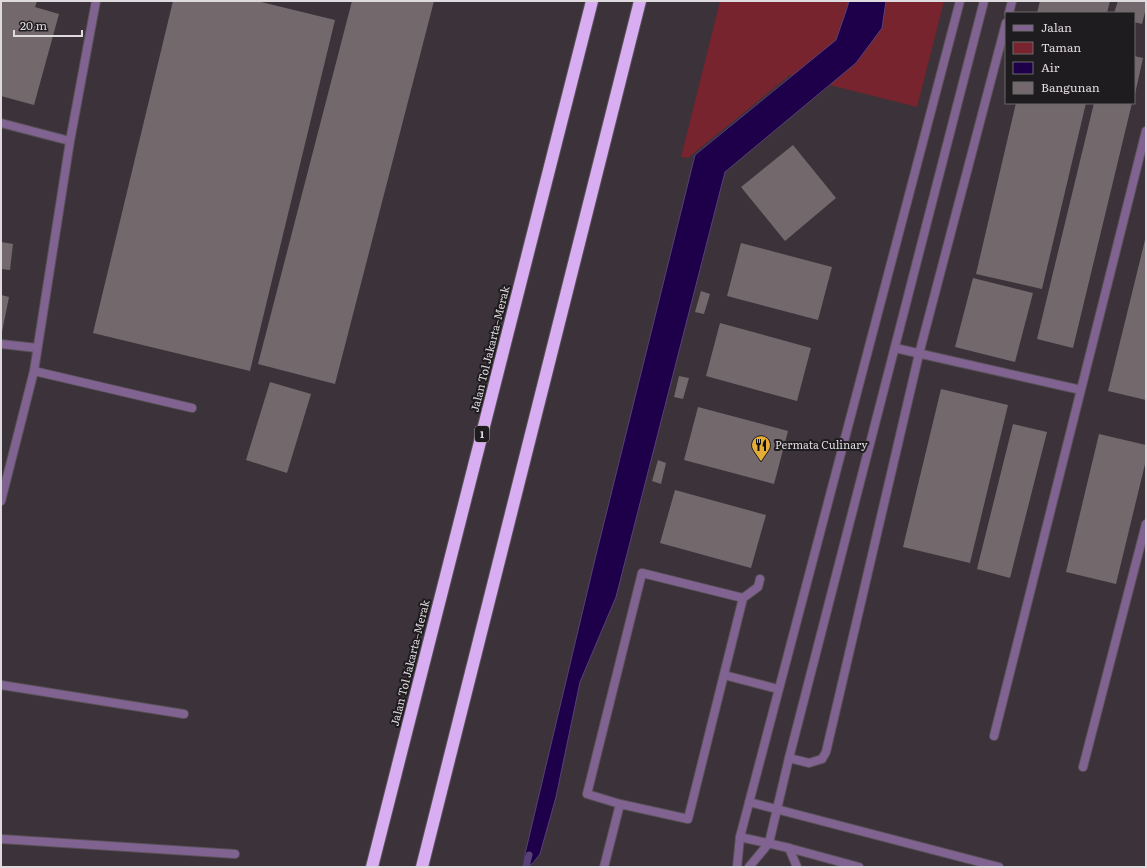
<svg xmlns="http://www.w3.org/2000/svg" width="1147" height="868" font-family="Literata,serif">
	<rect width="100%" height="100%" fill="#3b3339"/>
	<path fill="#77242e" d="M720 1H944L917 107 790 75 688 158 681 157Z"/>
	<path fill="#1d0049" stroke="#574176" d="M849 1H886L882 28 856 63 725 172 616 597 580 682 556 797 540 854 533 863 530 865 524 862 525 854 595 559 695 155 836 40 846 11Z"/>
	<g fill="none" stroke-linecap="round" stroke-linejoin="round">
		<path stroke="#574176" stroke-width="7" d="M526 867 529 855"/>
	</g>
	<path fill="#73696c" d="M1 1H37L35 7 59 14 34 105 1 96Z
		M173 1H257L335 20 250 371 93 333Z
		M352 1H434L335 384 258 364Z
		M1040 1H1110L1107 13H1037Z
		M1118 1H1146V8L1142 24 1134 22V13H1114Z
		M1134 56 1143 58 1135 94H1134Z
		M1016 103H1086L1042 289 976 274Z
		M1094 103H1132L1073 348 1037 339Z
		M793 145 836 198 785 241 741 187Z
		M1145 240H1146V400L1108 391Z
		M1 242 13 244 10 270 1 269Z
		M741 243 832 267 818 320 727 296Z
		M973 278 1033 293 1015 362 955 347Z
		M701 291 710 294 704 314 695 312Z
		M1 295 9 297 2 332H1Z
		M720 323 811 348 797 401 706 376Z
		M679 376 689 378 683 399 674 397Z
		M270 382 311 394 287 473 246 460Z
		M941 389 1008 405 970 563 903 547Z
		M698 407 788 431 774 484 684 460Z
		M1013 424 1047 432 1010 578 977 569Z
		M1099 434 1146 445V460L1116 584 1066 572Z
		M658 460 666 463 661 484 652 481Z
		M675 490 766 515 751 568 660 543Z"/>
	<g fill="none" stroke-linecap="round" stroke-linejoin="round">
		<defs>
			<path id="service" d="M1009 13 1012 1
				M1 123 70 141
				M1 344 37 348
				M34 371 192 408
				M1 501 34 371 70 141 96 1
				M743 598 642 573 587 794 620 804 688 819 743 598 758 587 760 579
				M724 675 778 689
				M1 685 184 714
				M789 758 809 763 822 759 826 752 919 354 1006 23
				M1 839 235 854
				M789 848 797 867
				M604 867 620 804"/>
			<path id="minor" d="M895 348 1081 390
				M994 736 1146 131
				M1083 767 1146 524
				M737 867 740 837
				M749 867 769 843"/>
			<path id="tertiary" d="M749 802 999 867
				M769 843 789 758 984 1
				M859 867 789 848 740 837 960 1"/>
			<path id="motorway" d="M372 867 592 1
				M422 867 640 1"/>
		</defs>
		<use href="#service" stroke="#595157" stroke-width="10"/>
		<use href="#minor" stroke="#595157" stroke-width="10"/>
		<use href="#tertiary" stroke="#595157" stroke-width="10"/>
		<use href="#motorway" stroke="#595157" stroke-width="14"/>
		<use href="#service" stroke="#816392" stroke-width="8"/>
		<use href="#minor" stroke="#816392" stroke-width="8"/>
		<use href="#tertiary" stroke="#816392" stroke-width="8"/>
		<use href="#motorway" stroke="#d9adf2" stroke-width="12"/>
	</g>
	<defs>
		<symbol id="restaurant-pin" viewBox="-11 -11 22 30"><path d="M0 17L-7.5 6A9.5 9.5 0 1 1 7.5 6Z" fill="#e5ad35" stroke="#1f1c1f"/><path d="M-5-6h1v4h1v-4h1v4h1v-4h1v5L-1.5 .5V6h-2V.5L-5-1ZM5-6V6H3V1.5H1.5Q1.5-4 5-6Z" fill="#111"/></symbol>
	</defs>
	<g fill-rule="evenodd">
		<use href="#restaurant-pin" x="750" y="434" width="22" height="30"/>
	</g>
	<g text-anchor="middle" stroke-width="4" stroke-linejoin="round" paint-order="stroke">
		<rect fill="#1f1c1f" stroke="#a5a1a5" stroke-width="1" x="475" y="426" width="14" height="16" rx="3"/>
		<g font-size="10" font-weight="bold" fill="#dfdade">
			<text x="482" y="438">1</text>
		</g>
		<g font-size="11" fill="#dfdade" stroke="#1f1c1f">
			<text transform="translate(490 349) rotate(-76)" y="4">Jalan Tol Jakarta–Merak</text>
			<text transform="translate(410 663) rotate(-76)" y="4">Jalan Tol Jakarta–Merak</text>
		</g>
		<g font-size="11" fill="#dfdade" stroke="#1f1c1f" text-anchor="start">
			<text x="775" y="449">Permata Culinary</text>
		</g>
	</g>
	<rect width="1147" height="868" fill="none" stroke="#dfdade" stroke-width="4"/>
	<rect x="1005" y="12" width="130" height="92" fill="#1f1c1f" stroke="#6c686b"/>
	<rect x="1013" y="25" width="20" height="6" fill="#816392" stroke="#6c686b"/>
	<text x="1041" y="32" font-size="12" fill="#dfdade">Jalan</text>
	<rect x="1013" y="42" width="20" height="12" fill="#77242e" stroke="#6c686b"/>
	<text x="1041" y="52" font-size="12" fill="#dfdade">Taman</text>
	<rect x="1013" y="62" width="20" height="12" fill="#1d0049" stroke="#6c686b"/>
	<text x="1041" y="72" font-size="12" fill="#dfdade">Air</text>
	<rect x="1013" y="82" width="20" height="12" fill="#73696c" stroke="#6c686b"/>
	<text x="1041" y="92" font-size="12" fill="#dfdade">Bangunan</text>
	<path d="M14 30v6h68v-6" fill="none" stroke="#dfdade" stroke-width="2"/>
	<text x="20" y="30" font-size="12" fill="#dfdade" stroke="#1f1c1f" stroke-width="3" paint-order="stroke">20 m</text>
</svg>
